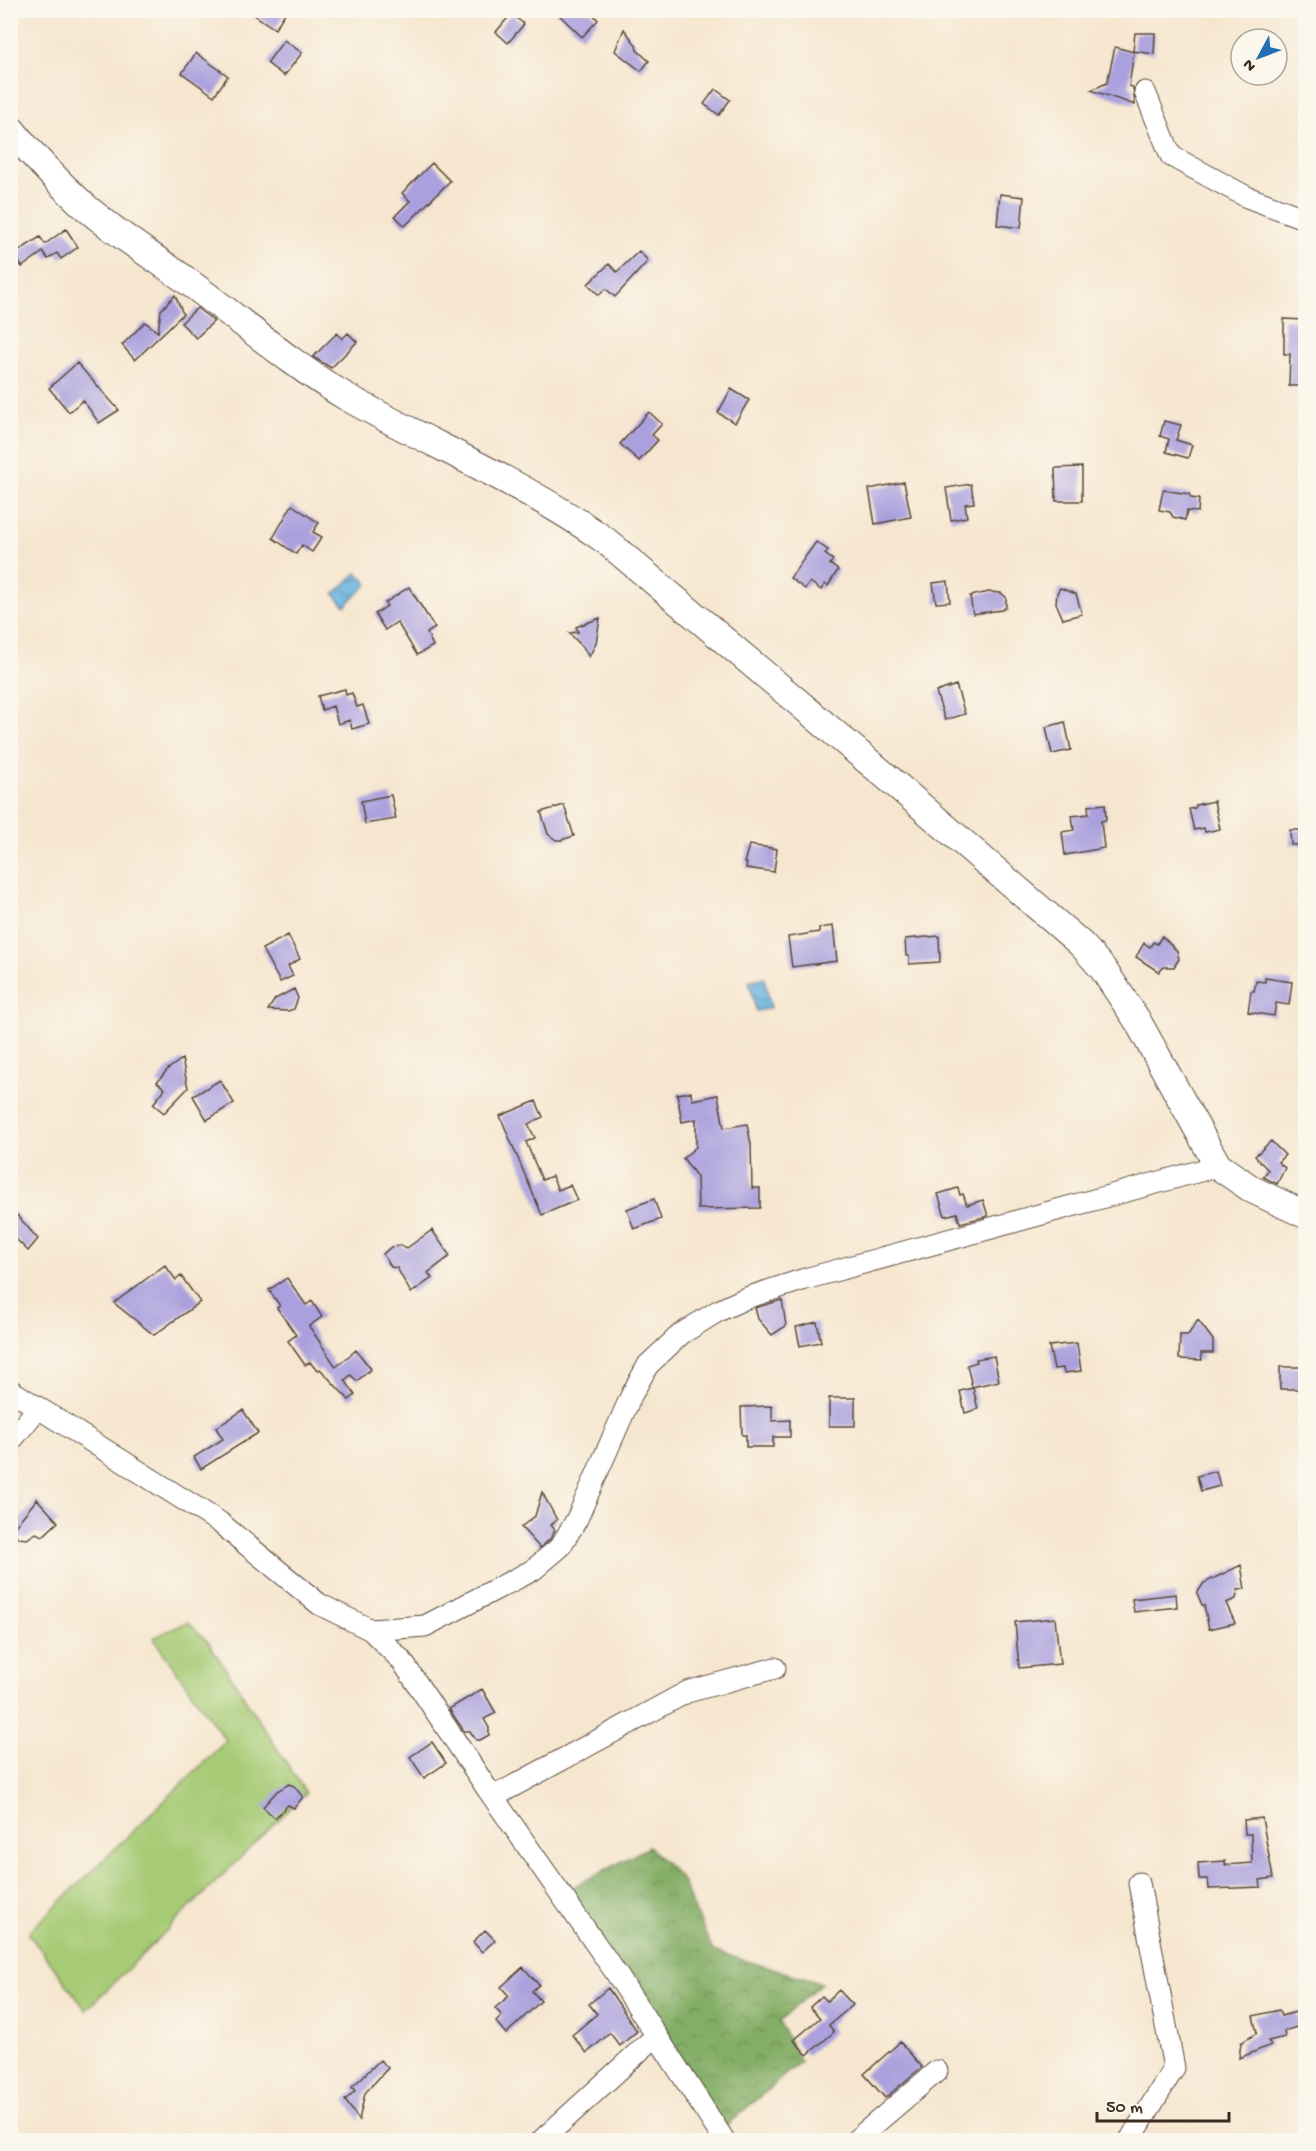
<svg xmlns="http://www.w3.org/2000/svg" width="1316" height="2151" font-family="'Gochi Hand',sans-serif">
	<defs>
		<pattern id="forest-crowns" width="20" height="18" patternUnits="userSpaceOnUse" patternTransform="scale(1.5)"><rect width="20" height="18" fill="#84ae66"/><path d="M2 6a3 3 0 1 1 6 0M12 15a3 3 0 1 1 6 0" fill="none" stroke="#6d8e53"/></pattern>
		<pattern id="water-waves" width="16" height="10" patternUnits="userSpaceOnUse" patternTransform="scale(1.5)"><rect width="16" height="10" fill="#68b2e0"/><path d="M0 5q4-4 8 0t8 0" fill="none" stroke="#5791b5"/></pattern>
	</defs>
	<rect width="100%" height="100%" fill="#fbf7ec"/>
	<filter id="ink" filterUnits="userSpaceOnUse"><feTurbulence type="fractalNoise" baseFrequency=".0167" numOctaves="2"/><feDisplacementMap in="SourceGraphic" scale="12" xChannelSelector="R" yChannelSelector="G"/><feConvolveMatrix kernelMatrix="1 2 1 2 8 2 1 2 1" color-interpolation-filters="sRGB"/></filter>
	<filter id="wash" filterUnits="userSpaceOnUse"><feTurbulence type="fractalNoise" baseFrequency=".008" numOctaves="4" result="noise"/><feDisplacementMap in="SourceGraphic" scale="24" xChannelSelector="R" yChannelSelector="G"/><feGaussianBlur stdDeviation="1.35" result="paint"/><feColorMatrix in="noise" values="0 0 0 0 0 0 0 0 0 0 0 0 0 0 0 0 0 1.4 0 .05"/><feComposite in="paint" operator="in"/></filter>
	<g filter="url(#wash)">
		<rect width="100%" height="100%" fill="#f6e6cf"/>
		<path fill="#a6ca74" stroke="#707a49" stroke-width="1.5" d="M188 1622 209 1643 306 1793 86 2010 28 1933 226 1741 153 1638Z"/>
		<path fill="url(#forest-crowns)" stroke="#606c42" stroke-width="1.5" d="M649 1847 680 1877 713 1951 821 1983 779 2022 800 2062 724 2127 569 1889Z"/>
		<path fill="url(#water-waves)" stroke="#526e7f" stroke-width="1.5" d="M357 573 368 584 345 606 334 594Z
			M764 977 771 1008 756 1011 749 981Z"/>
		<g id="blocks">
			<path fill="#aaa0dd" d="M247 10H287L275 29Z
				M554 10H590L598 20 582 37Z
				M511 14 524 24 508 43 496 32Z
				M624 29 636 45 637 50 649 61 641 71 615 51Z
				M1135 33H1155L1154 54 1133 51Z
				M284 40 302 53 284 76 267 63Z
				M1115 47 1134 52 1129 86 1133 87 1135 105 1091 90 1107 83Z
				M196 53 228 76 214 96 182 73Z
				M715 89 730 100 719 115 704 104Z
				M432 163 450 181 405 226 395 216 410 201 402 193Z
				M1000 194 1024 197 1021 228 997 225Z
				M66 229 78 247 61 259 57 253 48 259 43 252 22 267 14 254 40 237 45 244Z
				M639 251 648 261 615 297 606 289 599 295 588 284 609 264 617 272Z
				M175 295 183 314 135 360 122 345 145 322 158 332 161 310Z
				M197 308 214 321 196 338 181 323Z
				M1284 319 1305 320V386H1289L1290 354H1284Z
				M337 333 342 339 348 333 357 342 331 368 313 357Z
				M77 363 119 410 99 423 83 400 69 412 49 388Z
				M731 389 749 400 735 423 718 413Z
				M649 412 662 424 652 435 658 440 639 461 620 444Z
				M1164 421 1181 425 1176 440 1192 445 1188 458 1166 452 1169 439 1160 436Z
				M1082 467V501H1056L1055 468Z
				M904 482 911 517 875 524 869 489Z
				M971 484 974 503 965 504 967 517 951 520 946 488Z
				M1163 490 1189 494 1191 498 1199 499 1198 512 1187 511 1185 520 1173 517 1170 512 1159 510Z
				M292 505 319 523 313 532 322 537 312 552 302 545 296 554 273 538Z
				M816 542 828 550 825 554 833 560 830 564 838 570 828 586 825 584 821 590 810 582 805 589 790 578Z
				M948 581 950 602 936 603 933 583Z
				M409 587 435 628 427 633 433 646 417 655 397 622 385 630 375 614 387 606 385 603Z
				M1060 588 1076 594 1082 614 1063 619 1056 603 1057 593Z
				M989 592 1001 593 1006 597V607L1002 610 973 614 970 596Z
				M600 618 596 643 589 657 583 647 569 633 578 632 576 627Z
				M956 685 965 714 945 720 936 692Z
				M345 689 346 695 352 693 357 707 363 705 369 724 352 729 350 720 338 724 333 706 322 710 318 696Z
				M1065 722 1071 750 1052 754 1046 727Z
				M391 795 396 819 365 824 361 801Z
				M1214 801 1220 829 1205 832 1204 828 1194 830 1189 809 1195 808 1196 805Z
				M1105 804 1106 820 1101 821 1104 848 1065 855 1062 832 1074 830 1072 816 1089 814 1088 806Z
				M564 805 574 836 561 840H556L548 834 541 812Z
				M1290 830H1305V845H1291Z
				M749 845 777 849 774 872 746 868 747 863H744Z
				M833 926 837 961 792 967 788 937 819 932V928Z
				M288 935 300 959 288 966 293 976 280 982 262 949Z
				M939 936 940 962 909 964V956H906L905 939Z
				M1162 936 1177 951 1179 959 1174 967H1164L1159 972 1136 957 1144 943 1150 947 1153 942 1157 944Z
				M1265 978 1292 982 1289 1005 1276 1003 1274 1016 1248 1012 1251 991H1254L1256 981 1265 982Z
				M294 989 298 998 294 1009 288 1011 268 1010 275 999Z
				M182 1059 188 1088 164 1113 153 1104 165 1089 157 1082 168 1069Z
				M220 1080 234 1103 207 1120 193 1096Z
				M691 1092 692 1100 718 1095 724 1128 747 1124 751 1144 752 1188H760V1208L698 1209 697 1177 683 1158 696 1147V1119L682 1122 677 1094Z
				M536 1101 543 1117 528 1124 535 1138 526 1142 542 1180 552 1176 558 1190 570 1185 577 1200 542 1215 500 1116Z
				M1271 1141 1285 1155 1278 1162 1285 1168 1277 1184 1263 1177 1268 1170 1255 1156Z
				M958 1188 960 1195 963 1194 967 1205 983 1200 988 1216 960 1223 957 1213 945 1216 938 1194Z
				M654 1199 661 1219 634 1229 627 1209Z
				M10 1207 38 1239 28 1251 10 1233Z
				M432 1230 450 1256 428 1273 432 1278 411 1293 397 1268 391 1267 383 1254 391 1247 400 1245 407 1248Z
				M165 1265 176 1280 181 1276 200 1302 154 1335 114 1303Z
				M287 1278 306 1305 312 1301 322 1317 309 1326 336 1367 356 1350 371 1369 357 1381 351 1375 345 1380 355 1395 349 1400 320 1369 317 1371 310 1362 305 1365 288 1341 296 1335 277 1308 280 1306 269 1290Z
				M782 1300 786 1326 772 1335 758 1319 755 1308Z
				M1198 1320 1213 1340V1353H1201L1202 1360 1179 1359 1180 1335H1188Z
				M817 1322 821 1342 800 1346 796 1327Z
				M1077 1343 1081 1371 1064 1373 1063 1368 1054 1369 1049 1346Z
				M994 1356 999 1381 972 1387 967 1365 977 1362 976 1359Z
				M1280 1367H1302V1389H1280Z
				M973 1388 978 1409 965 1413 960 1391Z
				M829 1398H855V1426H829Z
				M772 1406V1421L790 1420V1437H773V1447H746V1435H742L741 1407Z
				M243 1410 258 1433 201 1469 194 1457 223 1439 216 1428Z
				M1216 1471 1220 1486 1201 1491 1197 1476Z
				M542 1492 557 1520 551 1525 555 1530 550 1539 540 1548 521 1527 535 1516Z
				M37 1499 58 1522 43 1536 36 1533 27 1539 19 1538 11 1531Z
				M1241 1565 1245 1589 1238 1590 1236 1599 1226 1603 1235 1623 1209 1629 1204 1605H1202L1197 1593 1204 1583Z
				M1176 1594 1177 1607 1134 1612 1132 1599Z
				M1055 1618 1060 1664 1019 1668 1015 1622Z
				M482 1689 496 1713 484 1719 489 1728V1735L480 1740H476L470 1731H464L449 1709Z
				M432 1742 446 1763 424 1778 410 1757Z
				M289 1784 294 1786 303 1797 294 1808 288 1805 275 1818 263 1807 277 1791Z
				M1262 1818 1273 1878 1260 1880 1261 1887 1209 1889 1208 1879H1199L1198 1863 1225 1861V1865L1252 1863 1251 1834H1245L1244 1820Z
				M485 1930 495 1940 482 1952 473 1942Z
				M523 1967 539 1985 532 1991 541 2001 506 2034 496 2022 502 2016 495 2008 509 1996 501 1987Z
				M608 1988 637 2031 620 2046 610 2033 587 2053 572 2035 597 2014 589 2004Z
				M839 1990 853 2005 829 2025 834 2032 807 2055 794 2040 820 2018 810 2007 822 1996 827 2001Z
				M1279 2010 1281 2016 1296 2012 1300 2026 1284 2031 1285 2037 1268 2041 1271 2045 1239 2058 1241 2043 1257 2033 1253 2016Z
				M900 2042 922 2067 885 2098 864 2074Z
				M380 2060 388 2068 365 2093 359 2120 345 2100 355 2091 352 2087Z"/>
		</g>
	</g>
	<g filter="url(#ink)">
		<use href="#blocks" fill-opacity="0" stroke="#574639" stroke-width="1.5"/>
		<g fill="none" stroke-linecap="round" stroke-linejoin="round">
			<defs>
				<path id="minor" d="M1145 92 1171 156 1247 197 1306 219
					M10 1390 219 1522 319 1604 371 1630 402 1661 488 1790 616 1973 724 2140
					M10 1442 38 1408
					M371 1630 425 1626 533 1570 560 1547 577 1519 631 1396 648 1365 681 1334 718 1311 746 1298 805 1279 1218 1166
					M493 1797 687 1692 775 1668
					M542 2140 656 2036
					M856 2140 937 2071
					M1130 2140 1174 2068 1139 1883"/>
				<path id="major" d="M10 128C32 155 56 180 82 204 119 237 163 262 202 292 249 327 294 366 345 396 431 445 525 483 606 541L900 788 1082 945 1103 969 1137 1020 1218 1166 1253 1190 1306 1215"/>
			</defs>
			<use href="#minor" stroke="#574639" stroke-width="23"/>
			<use href="#major" stroke="#574639" stroke-width="29"/>
			<use href="#minor" stroke="#fff" stroke-width="21"/>
			<use href="#major" stroke="#fff" stroke-width="27"/>
		</g>
	</g>
	<rect width="1316" height="2151" fill="none" stroke="#fbf7ec" stroke-width="36"/>
	<g transform="translate(1259 57) rotate(229)"><circle r="28" fill="#fbf7ec" stroke="#aea59a" stroke-width="1.5"/>
	<path d="M0-4.5L10 22L0 15L-10 22Z" fill="#1f6fb2"/>
	<text y="-9" font-size="16" font-weight="bold" text-anchor="middle" fill="#3b2a1e">N</text>
	</g>
	<path d="M1097 2112v9h132v-9" fill="none" stroke="#3b2a1e" stroke-width="3"/>
	<text x="1106" y="2112" font-size="18" fill="#3b2a1e" stroke="#fbf7ec" stroke-width="4.5" paint-order="stroke">50 m</text>
</svg>
